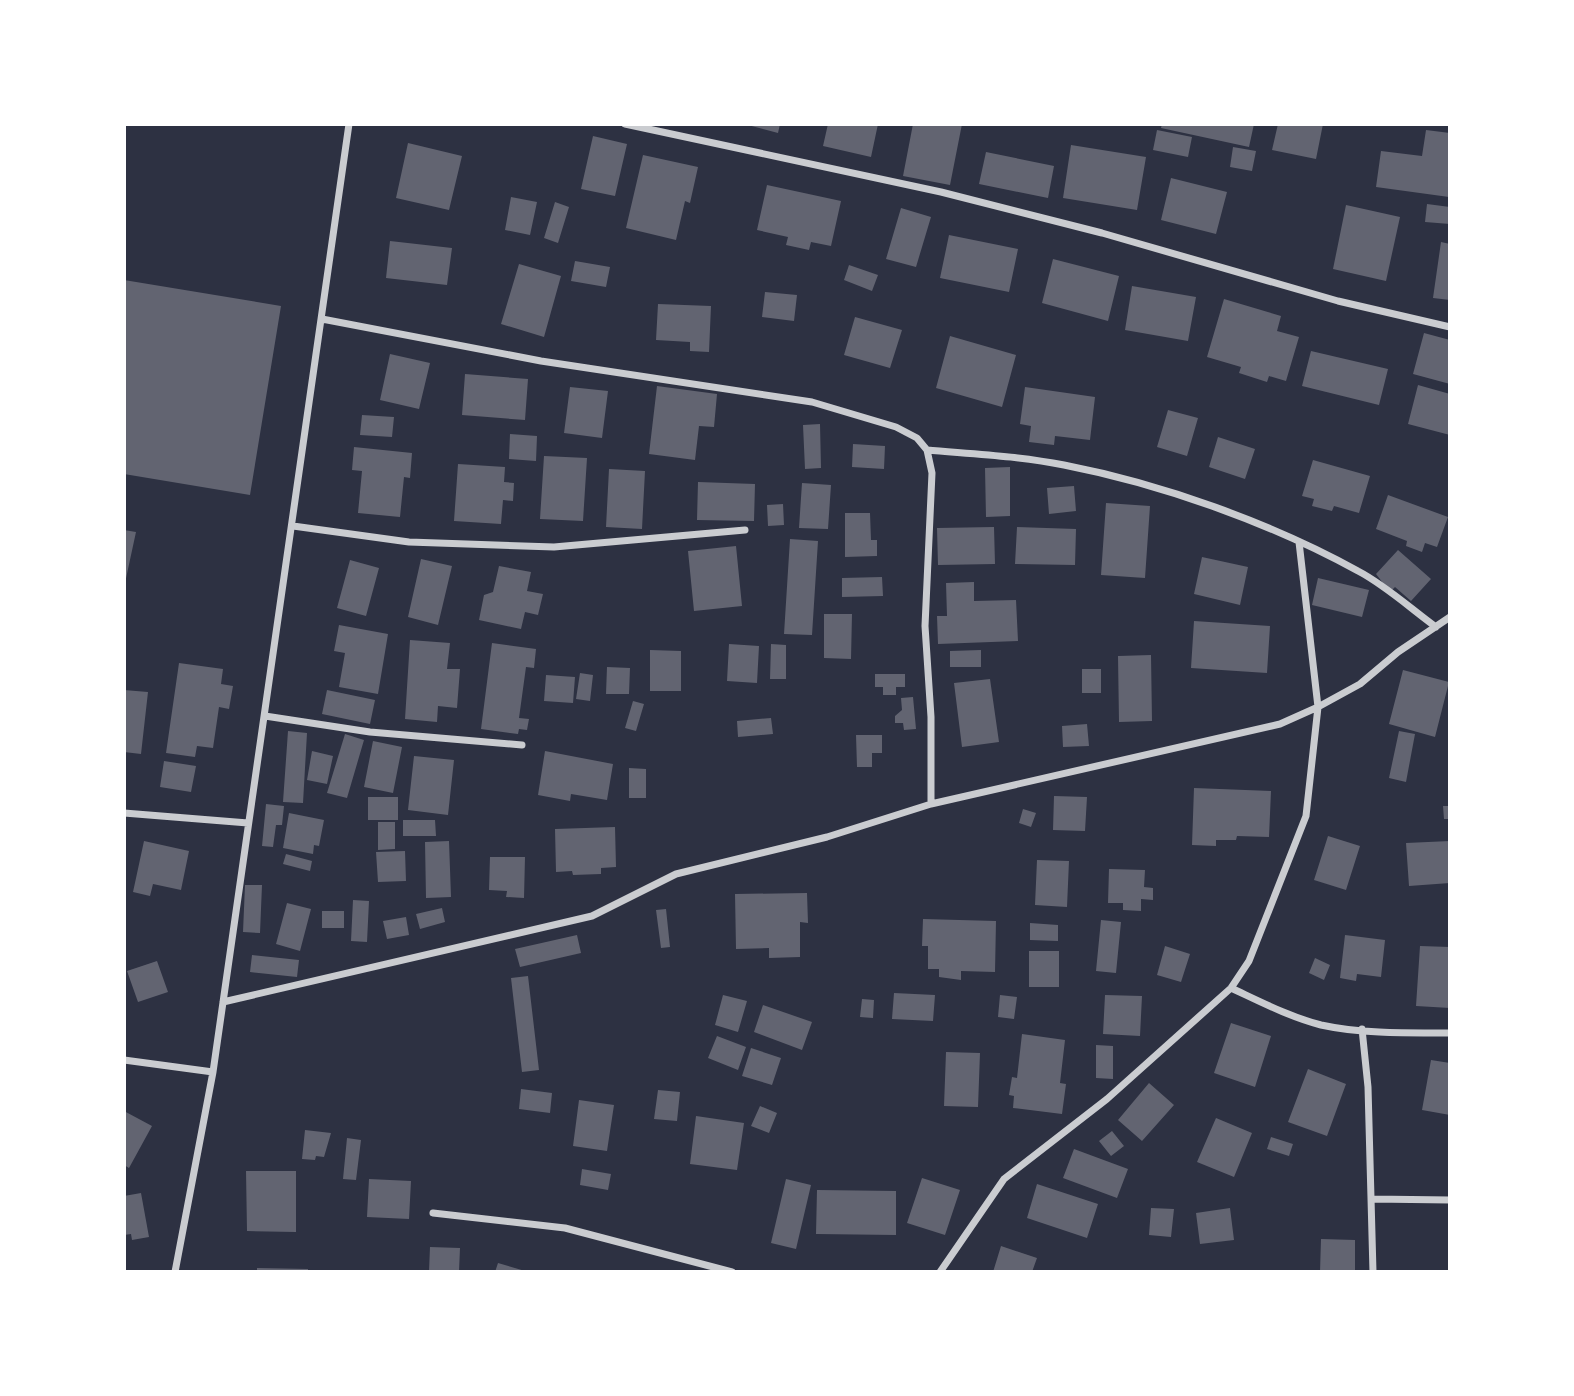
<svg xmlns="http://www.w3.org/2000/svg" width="1574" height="1396" font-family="'Fira Sans',sans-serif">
	<rect width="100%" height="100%" fill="#2d3142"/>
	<path fill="#626471" d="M744 124H780L778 133Z
		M828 124H878L871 157 823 146Z
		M913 124H962L950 185 903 176Z
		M1162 124H1254L1249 147 1161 128Z
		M1278 124H1323L1316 159 1272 150Z
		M1157 130 1192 137 1188 157 1153 150Z
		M1426 130 1450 133 1449 197 1376 187 1381 151 1422 156Z
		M593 136 627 144 615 196 581 189Z
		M408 143 462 156 449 210 396 198Z
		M1071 145 1146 157 1137 210 1063 198Z
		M1233 147 1256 151 1252 171 1230 167Z
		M986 152 1054 166 1048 198 979 184Z
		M643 155 698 167 690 203 685 201 676 240 626 228Z
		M1171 178 1227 192 1216 234 1161 220Z
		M767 185 841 201 831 246 811 242 809 250 786 245 788 237 757 230Z
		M511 197 537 202 530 235 505 230Z
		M555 202 569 207 558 243 544 238Z
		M1427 204 1450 207V224L1425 222Z
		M1346 205 1400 217 1386 281 1333 269Z
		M901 208 931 217 916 267 886 259Z
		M949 235 1018 249 1009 292 940 278Z
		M390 241 452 248 447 285 386 278Z
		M1441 242 1450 244V300L1433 298Z
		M1053 259 1119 276 1108 321 1042 303Z
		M575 261 610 267 606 287 571 281Z
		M519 264 561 276 544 337 501 324Z
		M849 265 878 275 872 291 844 280Z
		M124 280 281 306 250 495 124 474Z
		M1132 286 1196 297 1188 341 1125 330Z
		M765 292 797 295 794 321 762 317Z
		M1224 299 1281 316 1277 331 1299 337 1286 381 1269 376 1267 382 1239 373 1241 367 1207 357Z
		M658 304 711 306 709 352 690 351V342L656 340Z
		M855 317 902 330 890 368 844 355Z
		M1424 333 1450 340V384L1413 374Z
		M950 336 1016 355 1002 407 936 388Z
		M1311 351 1388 369 1379 405 1302 386Z
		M390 354 430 363 419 409 380 400Z
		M465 374 528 379 525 420 462 415Z
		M1418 385 1450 394V435L1408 424Z
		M657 386 717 394 714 427 699 426 695 460 649 454Z
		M570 387 608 391 602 438 564 433Z
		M1025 387 1095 397 1090 440 1055 436 1054 445 1029 442 1031 426 1020 424Z
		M1168 410 1198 418 1187 456 1157 447Z
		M362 415 394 417 392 437 360 435Z
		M820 424 821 468 805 469 803 425Z
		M510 434 537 436 536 461 509 459Z
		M1218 437 1255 449 1245 479 1209 467Z
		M853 444 885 446 884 469 852 467Z
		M354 447 412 453 410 478 404 477 400 517 358 513 362 471 352 470Z
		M544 456 587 458 583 521 540 519Z
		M1313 460 1370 476 1359 513 1334 506 1332 511 1312 506 1314 499 1302 496Z
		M458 464 505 467 504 482 514 483 513 501 503 500 501 524 454 521Z
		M1010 467V516L986 517 985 468Z
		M609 469 645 471 642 529 606 527Z
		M698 482 755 484 754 521 697 520Z
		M802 483 831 485 828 529 799 528Z
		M1074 486 1076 511 1049 514 1047 488Z
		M1388 495 1448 517 1437 547 1425 543 1422 552 1406 546 1407 541 1376 529Z
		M1106 503 1150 506 1145 578 1101 575Z
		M783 504 784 525 768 526 767 505Z
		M845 513H870L871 540H877V556L845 557Z
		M994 527 995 564 938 565 937 528Z
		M1017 527 1076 529 1075 565 1015 564Z
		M124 530 136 532 125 583 124 582Z
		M790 539 818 541 812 635 784 634Z
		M736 546 742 606 694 611 688 551Z
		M1398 550 1431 579 1411 601 1395 587 1390 592 1376 574Z
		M1202 557 1248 567 1240 605 1194 594Z
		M421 559 452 566 438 625 408 617Z
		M350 560 379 568 366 616 337 608Z
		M499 566 531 572 527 591 543 594 538 615 525 612 521 629 479 620 484 595 493 592Z
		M882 577 883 596 842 597V578Z
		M1318 578 1369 590 1362 617 1312 605Z
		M974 582V601L1016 600 1018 641 938 644 937 616H947L946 583Z
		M824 614H852L851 659 824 658Z
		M1194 621 1270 626 1267 673 1191 668Z
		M339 625 388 634 378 694 339 687 345 653 334 651Z
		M410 640 450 643 447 669H460L457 708 438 706 437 722 405 719Z
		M492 643 536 649 534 668 526 667 519 718 529 719 527 730 519 729 518 734 481 729Z
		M729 644 759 646 757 683 727 681Z
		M771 644 786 645V679H770Z
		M650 650 681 651V691H650Z
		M981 650V667H950V651Z
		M1151 655 1152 721 1119 722 1118 656Z
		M179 663 223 669 221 684 233 686 229 709 219 707 213 748 197 746 195 757 166 753Z
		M607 667 630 668 629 694H606Z
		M1082 669H1101V693H1082Z
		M1403 670 1449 682 1435 737 1389 724Z
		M580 673 593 675 590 701 576 699Z
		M875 674H905V687H896V695H883V687H875Z
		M546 675 575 677 573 703 544 701Z
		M990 679 999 742 962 747 954 683Z
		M124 690 148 692 141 754 124 752Z
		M327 690 375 700 370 724 322 714Z
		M913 697 916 729 904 730 903 723H895V716L902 710 901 698Z
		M633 701 644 704 636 731 625 728Z
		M771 718 773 734 738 737 737 721Z
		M1087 724 1089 746 1063 747 1062 726Z
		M288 731 307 733 303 803 283 802Z
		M1399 731 1415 734 1406 782 1389 778Z
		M345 734 364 740 347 798 327 793Z
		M856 735H882V753H872V767H857Z
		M373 741 402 747 393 793 364 787Z
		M312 751 333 756 327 784 307 780Z
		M545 751 613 764 607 800 571 794 570 801 538 795Z
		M414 756 454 760 448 815 408 810Z
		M164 761 196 766 191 792 160 787Z
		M629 768 646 769V798H629Z
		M1194 788 1271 791 1269 837 1237 836 1236 840H1216V846L1192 845Z
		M1054 796 1087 797 1085 831 1053 830Z
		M368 797H398V820H368Z
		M266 804 284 806 282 825H276L273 847 262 846Z
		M1443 806H1450V819H1444Z
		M1023 809 1036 813 1031 827 1019 823Z
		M289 813 324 820 319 846 314 845 313 854 283 848Z
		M403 820H435L436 836H403Z
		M378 822H395V849L378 850Z
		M615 827 616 867 601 868V874L573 875 572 871 556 872 555 829Z
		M1328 836 1360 846 1346 890 1314 880Z
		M144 841 189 851 181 890 153 884 150 896 133 892Z
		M449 841 451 897 426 898 425 842Z
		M1450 841V883L1409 886 1406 843Z
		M405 851 406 881 378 882 376 852Z
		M286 854 312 861 310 871 283 864Z
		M490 857H525L524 898 506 897 507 891 489 890Z
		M1037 860 1069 861 1067 907 1035 905Z
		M1109 869 1145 870 1144 887 1153 888V900L1141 899V911L1123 910V903H1108Z
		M245 885H262L260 933 243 932Z
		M807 893 808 923 800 922V957L769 958V948L736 949 735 894Z
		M353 900 369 901 367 942 351 941Z
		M287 903 311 909 300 951 276 944Z
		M442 908 445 922 420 929 416 914Z
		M666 909 670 947 661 948 656 910Z
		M322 911H344V928H322Z
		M406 917 409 935 387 939 383 921Z
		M923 919 996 921 995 972 961 971V980L939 977V969H928V946H922Z
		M1101 920 1121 922 1116 973 1096 971Z
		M1030 923 1058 925V941L1030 940Z
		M577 935 581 953 520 967 515 949Z
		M1345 935 1385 940 1381 977 1357 974 1356 981 1340 978Z
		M1165 946 1190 954 1181 982 1157 975Z
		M1420 946 1450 947V1008L1416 1006Z
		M1029 951H1059V987H1029Z
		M252 955 299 960 297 977 250 972Z
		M1315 958 1330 965 1324 980 1309 973Z
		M157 961 168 992 138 1002 127 971Z
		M528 976 539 1070 522 1072 511 978Z
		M894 993 935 995 933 1021 892 1019Z
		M723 995 747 1001 738 1032 715 1025Z
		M1000 995 1017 997 1014 1019 998 1017Z
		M1105 995 1142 996 1140 1036 1103 1034Z
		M862 999 874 1000 873 1018 860 1017Z
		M763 1005 812 1022 802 1050 754 1032Z
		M1231 1023 1271 1036 1255 1087 1214 1073Z
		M1022 1034 1065 1040 1060 1083 1066 1084 1062 1114 1013 1108 1014 1096 1009 1095 1012 1077 1017 1078Z
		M717 1036 746 1047 738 1070 708 1058Z
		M1096 1045 1113 1046V1079L1096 1078Z
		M751 1048 781 1058 772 1085 742 1076Z
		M946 1052 980 1053 978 1107 944 1106Z
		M1431 1060 1450 1063V1115L1422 1110Z
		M1308 1069 1346 1084 1327 1136 1288 1122Z
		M1149 1083 1174 1105 1142 1141 1118 1120Z
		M521 1089 552 1093 550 1113 519 1109Z
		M658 1090 680 1092 677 1121 654 1119Z
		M579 1100 614 1105 607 1151 573 1146Z
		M760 1106 777 1113 769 1133 751 1126Z
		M124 1111 152 1126 129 1168 124 1165Z
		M696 1116 744 1123 737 1170 690 1164Z
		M1216 1118 1252 1133 1234 1177 1197 1162Z
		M305 1130 331 1133 324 1157 316 1156 315 1160 302 1159Z
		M1112 1131 1124 1146 1111 1156 1099 1141Z
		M1271 1137 1293 1144 1289 1156 1267 1149Z
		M347 1138 361 1140 356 1180 343 1179Z
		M1074 1149 1128 1169 1117 1198 1063 1178Z
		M582 1169 611 1174 608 1190 580 1185Z
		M246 1171H296V1232L247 1231Z
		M922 1178 960 1190 945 1235 907 1223Z
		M369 1179 411 1181 409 1219 367 1217Z
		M786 1179 811 1185 796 1249 771 1243Z
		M1037 1184 1098 1204 1087 1238 1027 1218Z
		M817 1190 896 1191V1235L816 1234Z
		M141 1193 149 1237 132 1240 131 1234 124 1235V1196Z
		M1151 1208 1174 1209 1171 1237 1149 1235Z
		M1230 1208 1234 1240 1200 1244 1196 1213Z
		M1321 1239 1355 1240V1272H1320Z
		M1001 1246 1037 1258 1032 1272H993Z
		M430 1247 460 1248 459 1272H429Z
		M498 1263 525 1271V1272H495Z
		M257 1268 308 1269V1272H257Z"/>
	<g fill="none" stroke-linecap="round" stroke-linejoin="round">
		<path stroke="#caccd0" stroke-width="7" d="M625 124 941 192 1102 233 1338 301 1450 327
			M322 319 541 361 812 402 896 427 917 438 927 450 932 473 925 626 931 717V804
			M927 450C973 454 1019 456 1064 465 1162 484 1271 523 1358 571 1385 585 1410 608 1436 627
			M293 526 409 542 554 547 745 530
			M265 716 370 732 522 745
			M124 813 248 823
			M1231 988C1261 1002 1290 1017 1321 1025 1362 1034 1408 1033 1450 1033
			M223 1002 592 916 676 874 827 837 931 804 1280 724 1318 707 1299 542
			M1362 1029 1368 1087 1373 1272
			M124 1060 213 1072
			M1372 1199 1450 1200
			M433 1213 565 1228 732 1272
			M175 1272 213 1072 349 124
			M940 1272 1004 1179 1107 1099 1231 988 1249 961 1306 816 1318 707 1360 684 1398 652 1450 617"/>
	</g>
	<rect width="1574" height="1396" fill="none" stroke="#ffffff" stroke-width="252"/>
</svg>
